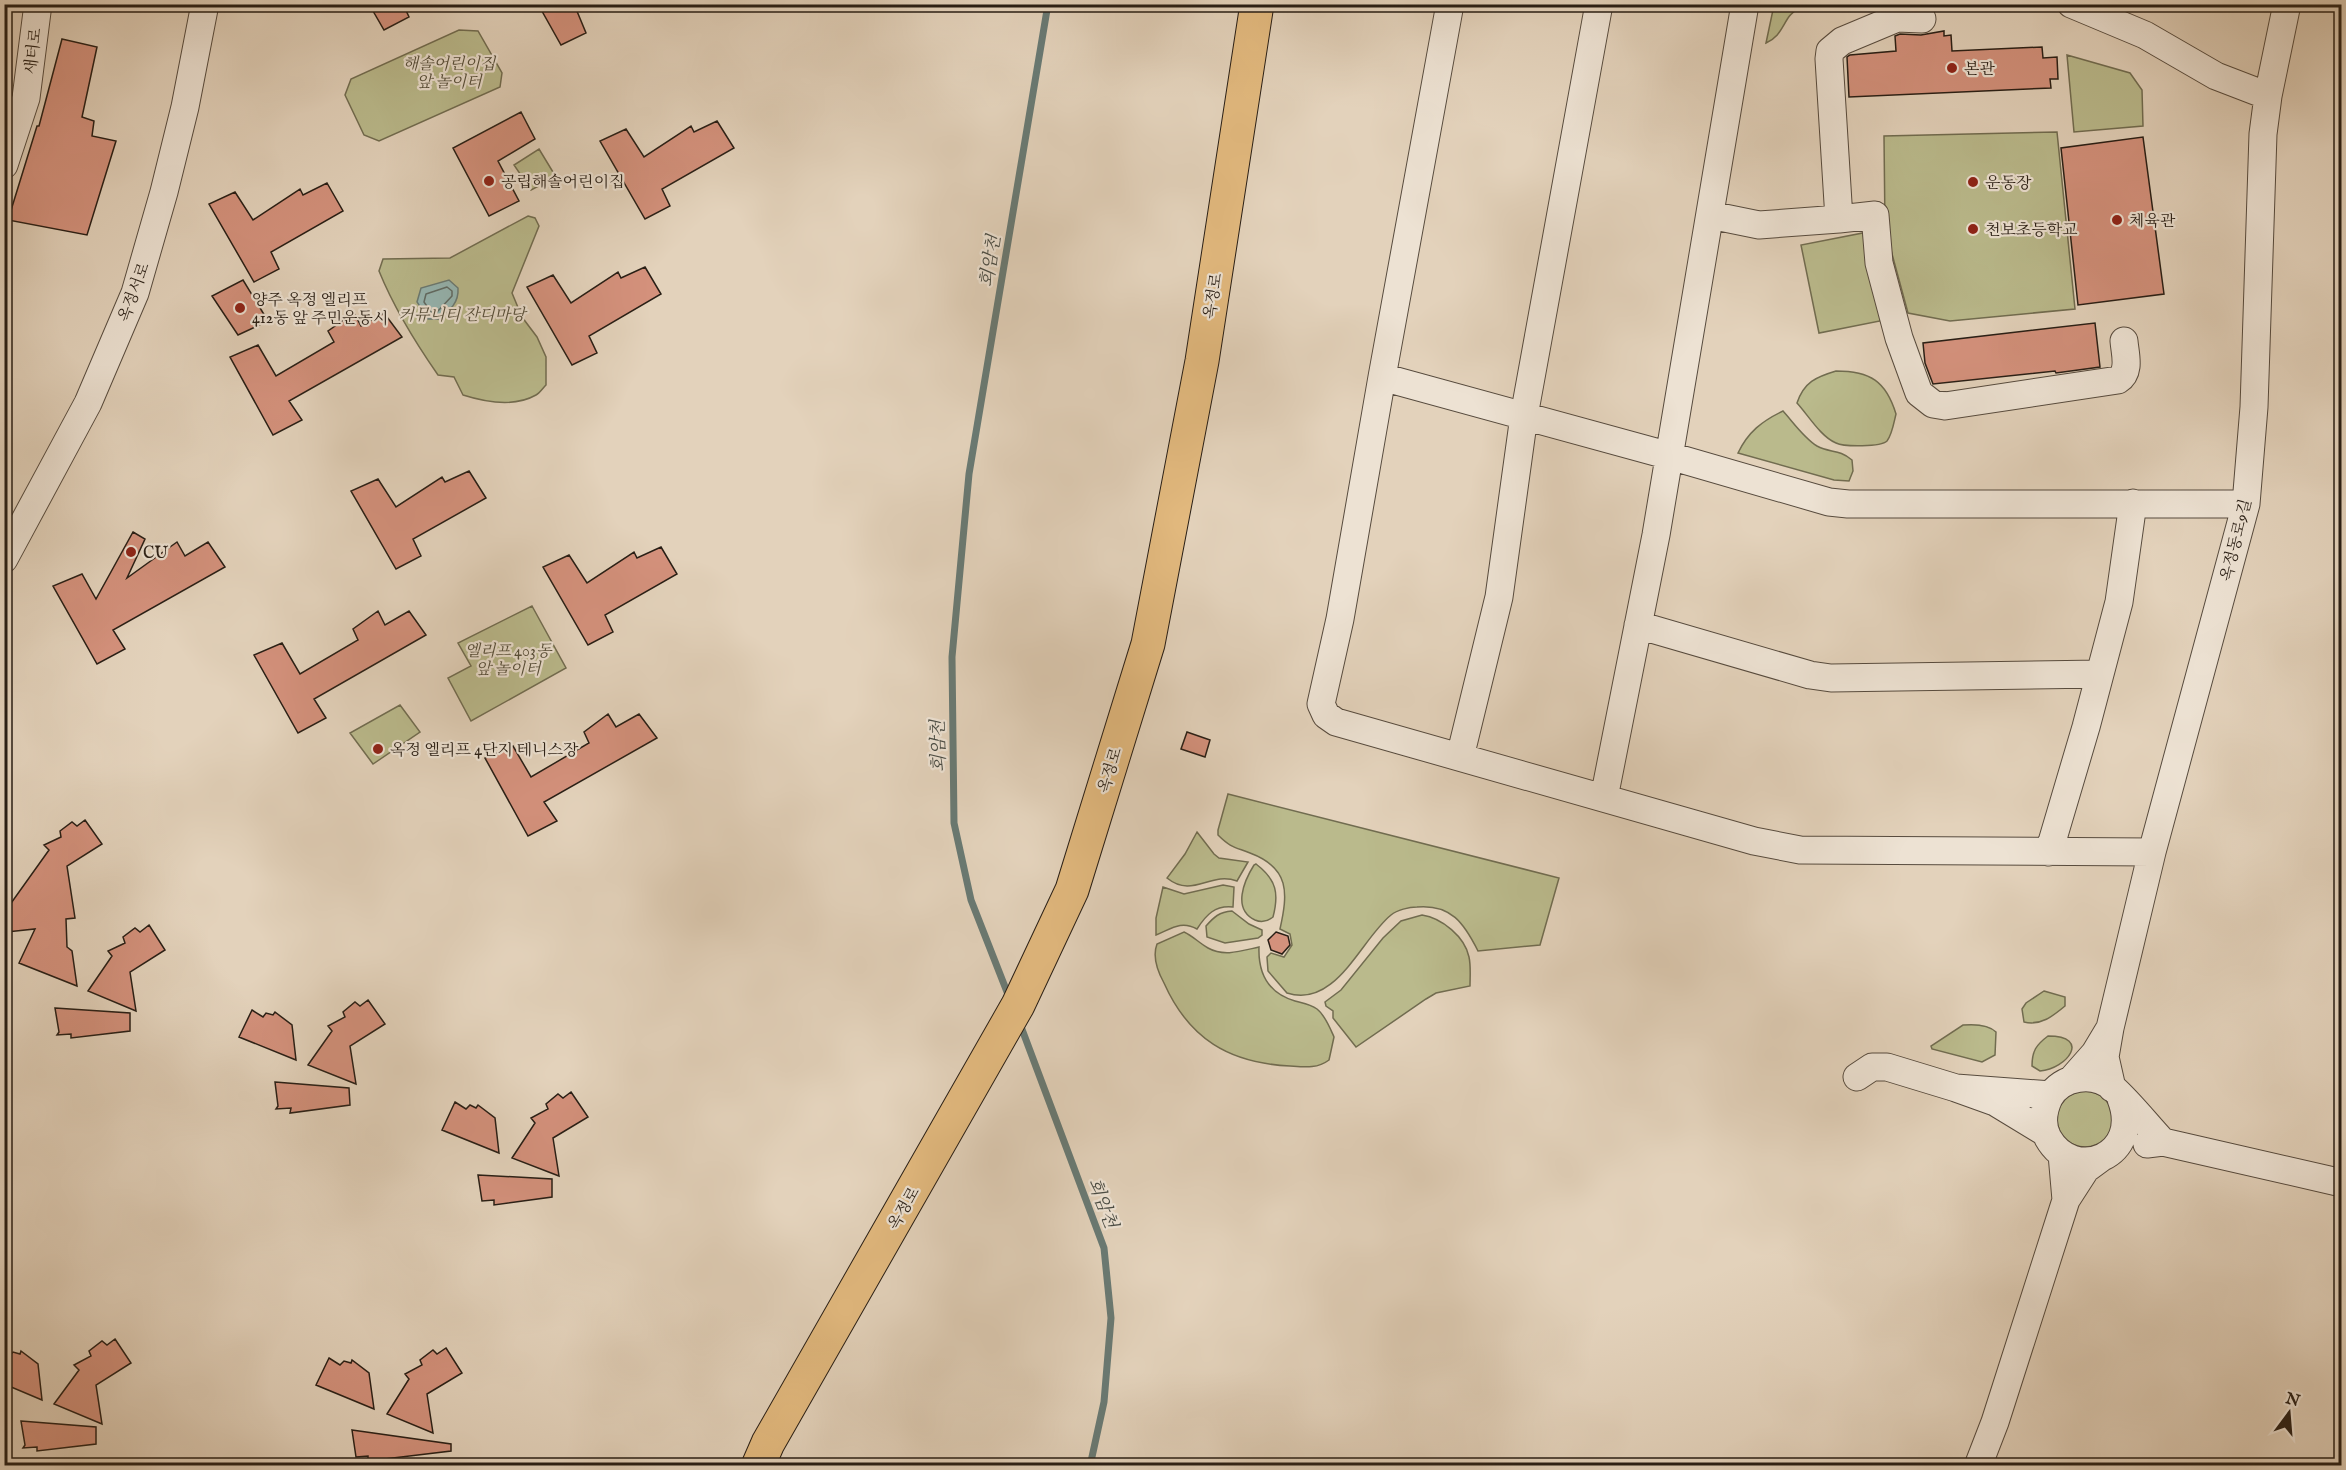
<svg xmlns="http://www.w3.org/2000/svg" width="2346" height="1470" font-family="'IM FELL English','Noto Serif KR',serif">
	<rect width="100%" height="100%" fill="#e3d2bb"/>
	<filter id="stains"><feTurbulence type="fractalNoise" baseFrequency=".00333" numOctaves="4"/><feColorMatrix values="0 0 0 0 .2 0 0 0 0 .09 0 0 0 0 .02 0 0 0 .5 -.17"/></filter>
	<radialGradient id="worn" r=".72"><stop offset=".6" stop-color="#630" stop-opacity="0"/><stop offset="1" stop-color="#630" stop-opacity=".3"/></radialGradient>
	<path fill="#baba8c" stroke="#716c50" stroke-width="1.5" d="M1774 5H1802C1798 9 1791 13 1788 18 1781 29 1779 37 1766 43Z
		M459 30 478 31 502 73 500 87 379 141 364 135 345 95 351 79Z
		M2067 55 2130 73 2142 90 2143 126 2074 132Z
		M2057 132 2075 309 1950 321 1908 313 1885 228 1884 136Z
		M539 149 556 177 531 190 514 165Z
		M528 216 535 218 539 226 512 293 522 317 537 337 546 357V385C543 388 540 393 536 395 515 407 485 402 463 395L454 377 438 375C415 342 394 308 379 271L383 259 450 258Z
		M1868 232 1885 320 1819 333 1801 245Z
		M1836 371C1870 371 1886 381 1896 414 1894 422 1892 435 1887 441 1881 447 1844 447 1836 443 1821 437 1808 415 1797 403 1804 382 1816 377 1836 371Z
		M1783 411C1793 422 1804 438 1817 446 1830 453 1839 449 1852 460L1853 471 1849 481 1834 480 1738 453C1748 432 1762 421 1783 411Z
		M532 606 566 668 471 721 448 678 471 666 458 643Z
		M400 705 420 732 373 764 350 733Z
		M1228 794 1559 878 1540 945 1478 951C1464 923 1451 904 1417 907 1409 907 1397 910 1391 915 1361 939 1336 1009 1287 993L1268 971 1267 957 1271 953 1284 957 1292 945 1290 934 1280 929C1288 893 1290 868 1250 853 1235 847 1231 848 1218 835V830Z
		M1197 832 1214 854 1219 858 1248 862 1237 881C1210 871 1193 899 1167 878L1185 854Z
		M1256 864C1277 880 1279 894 1273 917 1268 921 1262 923 1255 920 1232 909 1244 881 1254 865Z
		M1223 885 1234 887 1233 907C1215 905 1206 915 1197 929 1181 920 1171 929 1156 935V918L1163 887 1184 894Z
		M1232 911 1249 924 1262 930V935L1258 938 1225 943 1207 937 1206 926C1214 917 1219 912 1232 911Z
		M1422 915C1442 918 1465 937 1469 957 1471 966 1470 977 1470 986L1436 993 1426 999 1356 1047 1333 1018V1011L1326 1006 1325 1002 1341 990 1383 938 1401 921Z
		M1184 932C1193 936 1199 943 1208 948 1224 957 1241 951 1259 947 1258 974 1268 993 1295 1001 1302 1003 1310 1004 1317 1009 1325 1015 1330 1028 1334 1037L1329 1060C1317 1069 1304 1067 1290 1066 1229 1063 1189 1039 1164 983 1158 972 1152 957 1157 944Z
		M2044 991 2065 997V1006C2053 1016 2041 1026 2024 1022L2022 1009 2026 1003Z
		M1963 1025C1975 1024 1988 1024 1996 1032L1995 1055 1982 1062 1932 1049 1931 1046Z
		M2048 1036C2092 1036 2067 1069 2040 1071L2032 1066C2032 1051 2036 1045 2048 1036Z
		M2057 1119a28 28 0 1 1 56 0a28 28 0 1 1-56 0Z"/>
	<path fill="#95b7b4" stroke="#697a74" stroke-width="1.5" d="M449 280 458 288C459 303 450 310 439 319H428L417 302 421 288Z"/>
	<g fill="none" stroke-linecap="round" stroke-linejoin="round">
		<path stroke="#5e6a64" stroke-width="1.5" d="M447 287 452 291V296L437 312H431L424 302 426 294Z"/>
		<path stroke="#697a74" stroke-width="7" d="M1009 997 971 900 954 823 952 657 969 474 1048 4
			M1020 1024 1104 1248 1111 1318 1104 1402 1090 1466"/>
	</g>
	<path fill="#d4917c" stroke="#281e15" stroke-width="1.5" d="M369 4H403L409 17 384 30Z
		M538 4H574L586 33 561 45Z
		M1944 31V36L1951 35 1952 51 2042 47 2043 58 2057 57 2058 79H2050L2051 88 1849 97 1847 57 1850 55 1896 51 1895 36 1900 34 1921 35Z
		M62 39 97 47 82 117 94 121 92 136 116 141 87 235 8 220 37 126H39Z
		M521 112 535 139 498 161 519 201 489 216 453 148Z
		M717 121 734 148 662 189 670 206 645 219 600 141 626 129 644 157 691 126 694 132Z
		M2143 137 2164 294 2078 305 2061 148Z
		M327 183 343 211 271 252 279 269 254 282 209 204 235 192 253 220 300 189 303 195Z
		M645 267 661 294 589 336 597 353 572 365 527 287 553 275 571 303 618 272 621 278Z
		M243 280 268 321 238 335 212 296Z
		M354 313 361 326 384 313 402 337 289 401 302 420 273 435 230 357 258 345 276 376 334 342 328 331Z
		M2095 323 2100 367 2056 373 2055 371 1933 384 1925 363 1923 343Z
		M469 471 486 498 413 539 421 556 396 569 351 491 378 479 396 507 442 477 445 482Z
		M133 532 145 539 127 578 177 542 185 556 208 542 225 567 113 630 125 649 97 664 53 586 82 574 96 599Z
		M661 547 677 574 605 615 613 632 588 645 543 567 569 555 587 583 634 552 637 558Z
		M378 611 385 625 409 611 426 635 314 699 326 718 298 733 254 655 282 643 300 674 358 640 353 629Z
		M608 714 616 727 639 714 657 738 544 802 557 821 528 836 485 758 513 746 531 777 589 743 584 732Z
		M1187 732 1210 740 1205 757 1181 749Z
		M85 820 102 844 67 866 75 918 66 919 67 947 72 951 77 986 19 963 35 929 7 932V928H4V913L49 850 44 845 61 837 60 831 72 822 77 826Z
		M149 925 165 950 130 972 136 1011 88 991 112 956 108 951 125 943 123 937 135 928 140 932Z
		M1276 932 1288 936 1290 945 1282 954 1271 950 1268 940Z
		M368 1000 385 1024 350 1046 356 1084 308 1065 332 1031 328 1026 345 1017 343 1012 355 1002 360 1006Z
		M55 1008 130 1013V1031L71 1038V1034L57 1035 59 1032Z
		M252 1010 263 1017 266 1013 273 1015 275 1012 292 1025 296 1060 239 1037Z
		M275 1082 349 1088 350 1105 290 1113 291 1108 276 1109 278 1106Z
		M571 1092 588 1117 553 1138 559 1176 512 1158 535 1123 531 1118 548 1109 546 1104 558 1094 563 1098Z
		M455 1102 466 1109 470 1105 476 1108 478 1105 495 1118 499 1153 442 1130Z
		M478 1175 552 1179V1197L494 1205V1200L482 1201Z
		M115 1339 131 1363 96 1385 102 1424 54 1404 79 1370 74 1365 91 1356 89 1351 102 1341 107 1345Z
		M446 1348 462 1373 427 1394 433 1433 387 1414 409 1379 405 1374 422 1365 420 1360 433 1350 437 1354Z
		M21 1351 38 1364 42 1400 4 1384V1362L13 1352 20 1354Z
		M329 1358 340 1365 344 1361 351 1363 352 1360 369 1373 374 1409 316 1385Z
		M21 1421 96 1427V1444L37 1451V1447L23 1448 25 1445Z
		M352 1430 451 1444V1451L368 1461V1456L356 1457Z"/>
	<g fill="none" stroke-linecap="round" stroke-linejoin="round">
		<defs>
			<path id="minor" d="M1450 4 1382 377 1340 619 1321 704 1326 715 1336 722 1754 841 1800 850 2152 852
				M2071 4 2145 35 2216 76 2268 96
				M4 165 26 98 38 4
				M1710 215 1759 225 1839 219 1829 59 1830 51 1842 41 1897 18 1922 19
				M1839 219 1875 215 1879 263 1899 338 1919 393 1933 404 1945 406 2118 380C2131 372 2125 354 2124 341
				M1382 377 1670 456 1829 502 1848 504H2246
				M4 559 88 403 135 293 164 192 185 107 205 4
				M1638 625 1810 675 1831 678 2100 674
				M1460 757 1499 597 1524 416 1599 4
				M1604 798 1656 535 1745 4
				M2049 852 2086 727 2119 602 2133 503
				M2110 1028 2152 852 2246 504 2254 407 2263 134 2268 96 2287 4
				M1857 1077 1872 1067H1887L1956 1088
				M2072 1079 2095 1053 2110 1028 2105 1057 2112 1088
				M2121 1099C2143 1156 2074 1184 2048 1138 2041 1125 2043 1111 2049 1098 2061 1076 2094 1071 2113 1088 2130 1103 2147 1125 2163 1142
				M2046 1133 1995 1102 1956 1088 2051 1095
				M2147 1144 2163 1142 2342 1183
				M2062 1154 2066 1200 2086 1169 2101 1158
				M1978 1466 1995 1422 2066 1200"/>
			<path id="major" d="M758 1466 768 1443 1018 1005 1072 890 1148 644 1202 361 1257 4"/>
		</defs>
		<use href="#minor" stroke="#574b3e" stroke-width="29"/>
		<use href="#major" stroke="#281e15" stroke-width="35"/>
		<use href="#minor" stroke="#ede2d3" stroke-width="27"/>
		<use href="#major" stroke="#e2b97e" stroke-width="33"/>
	</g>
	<g fill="#8f2418" stroke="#ede2d3" stroke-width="2">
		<circle cx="1952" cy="68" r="6"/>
		<circle cx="489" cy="181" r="6"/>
		<circle cx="1973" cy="182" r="6"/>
		<circle cx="2117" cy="220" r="6"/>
		<circle cx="1973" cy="229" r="6"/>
		<circle cx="240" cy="308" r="6"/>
		<circle cx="131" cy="552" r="6"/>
		<circle cx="378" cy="749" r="6"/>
	</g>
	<g text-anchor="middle" stroke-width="4.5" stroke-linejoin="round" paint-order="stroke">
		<g font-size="16" fill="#281e15" stroke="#ede2d3">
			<text transform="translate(32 51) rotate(-83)" y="6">새터로</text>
			<text transform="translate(133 292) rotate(-70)" y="6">옥정서로</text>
			<text transform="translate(1212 296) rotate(-81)" y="6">옥정로</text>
			<text transform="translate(2235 540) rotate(-76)" y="6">옥정동로9길</text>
			<text transform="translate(1109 770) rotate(-73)" y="6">옥정로</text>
			<text transform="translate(903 1208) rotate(-60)" y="6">옥정로</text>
		</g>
		<g font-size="16" font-style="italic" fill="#544d39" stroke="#ede2d3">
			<text x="449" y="69">해솔어린이집<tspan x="449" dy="18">앞 놀이터</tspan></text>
			<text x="462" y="320">커뮤니티 잔디마당</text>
			<text x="508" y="656">엘리프 403동<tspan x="508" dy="18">앞 놀이터</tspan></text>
		</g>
		<g font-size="16" fill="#281e15" stroke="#ede2d3" text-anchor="start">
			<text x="1964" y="74">본관</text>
			<text x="501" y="187">공립해솔어린이집</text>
			<text x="1985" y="188">운동장</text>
			<text x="2129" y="226">체육관</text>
			<text x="1985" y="235">천보초등학교</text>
			<text x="252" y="305">양주 옥정 엘리프<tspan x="252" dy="18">412동 앞 주민운동시</tspan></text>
			<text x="143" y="558">CU</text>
			<text x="390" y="755">옥정 엘리프 4단지 테니스장</text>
		</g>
		<g font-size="18" font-style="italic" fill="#494c45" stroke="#ede2d3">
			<text transform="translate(990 261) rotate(-81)" y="6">회암천</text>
			<text transform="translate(938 746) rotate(-91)" y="6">회암천</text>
			<text transform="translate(1103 1203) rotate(69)" y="6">회암천</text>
		</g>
	</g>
	<rect width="2346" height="1470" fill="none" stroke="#e3d2bb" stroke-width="24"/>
	<rect x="6" y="6" width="2334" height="1458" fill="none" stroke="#281e15" stroke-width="3"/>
	<rect x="12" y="12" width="2322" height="1446" fill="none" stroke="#281e15" stroke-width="1.5"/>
	<g transform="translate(2289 1413) rotate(16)" stroke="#ede2d3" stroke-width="4.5" paint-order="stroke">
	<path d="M0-4.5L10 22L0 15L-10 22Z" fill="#281e15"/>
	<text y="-9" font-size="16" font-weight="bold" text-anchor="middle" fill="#281e15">N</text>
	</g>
	<rect width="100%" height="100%" filter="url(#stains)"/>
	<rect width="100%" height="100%" fill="url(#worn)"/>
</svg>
